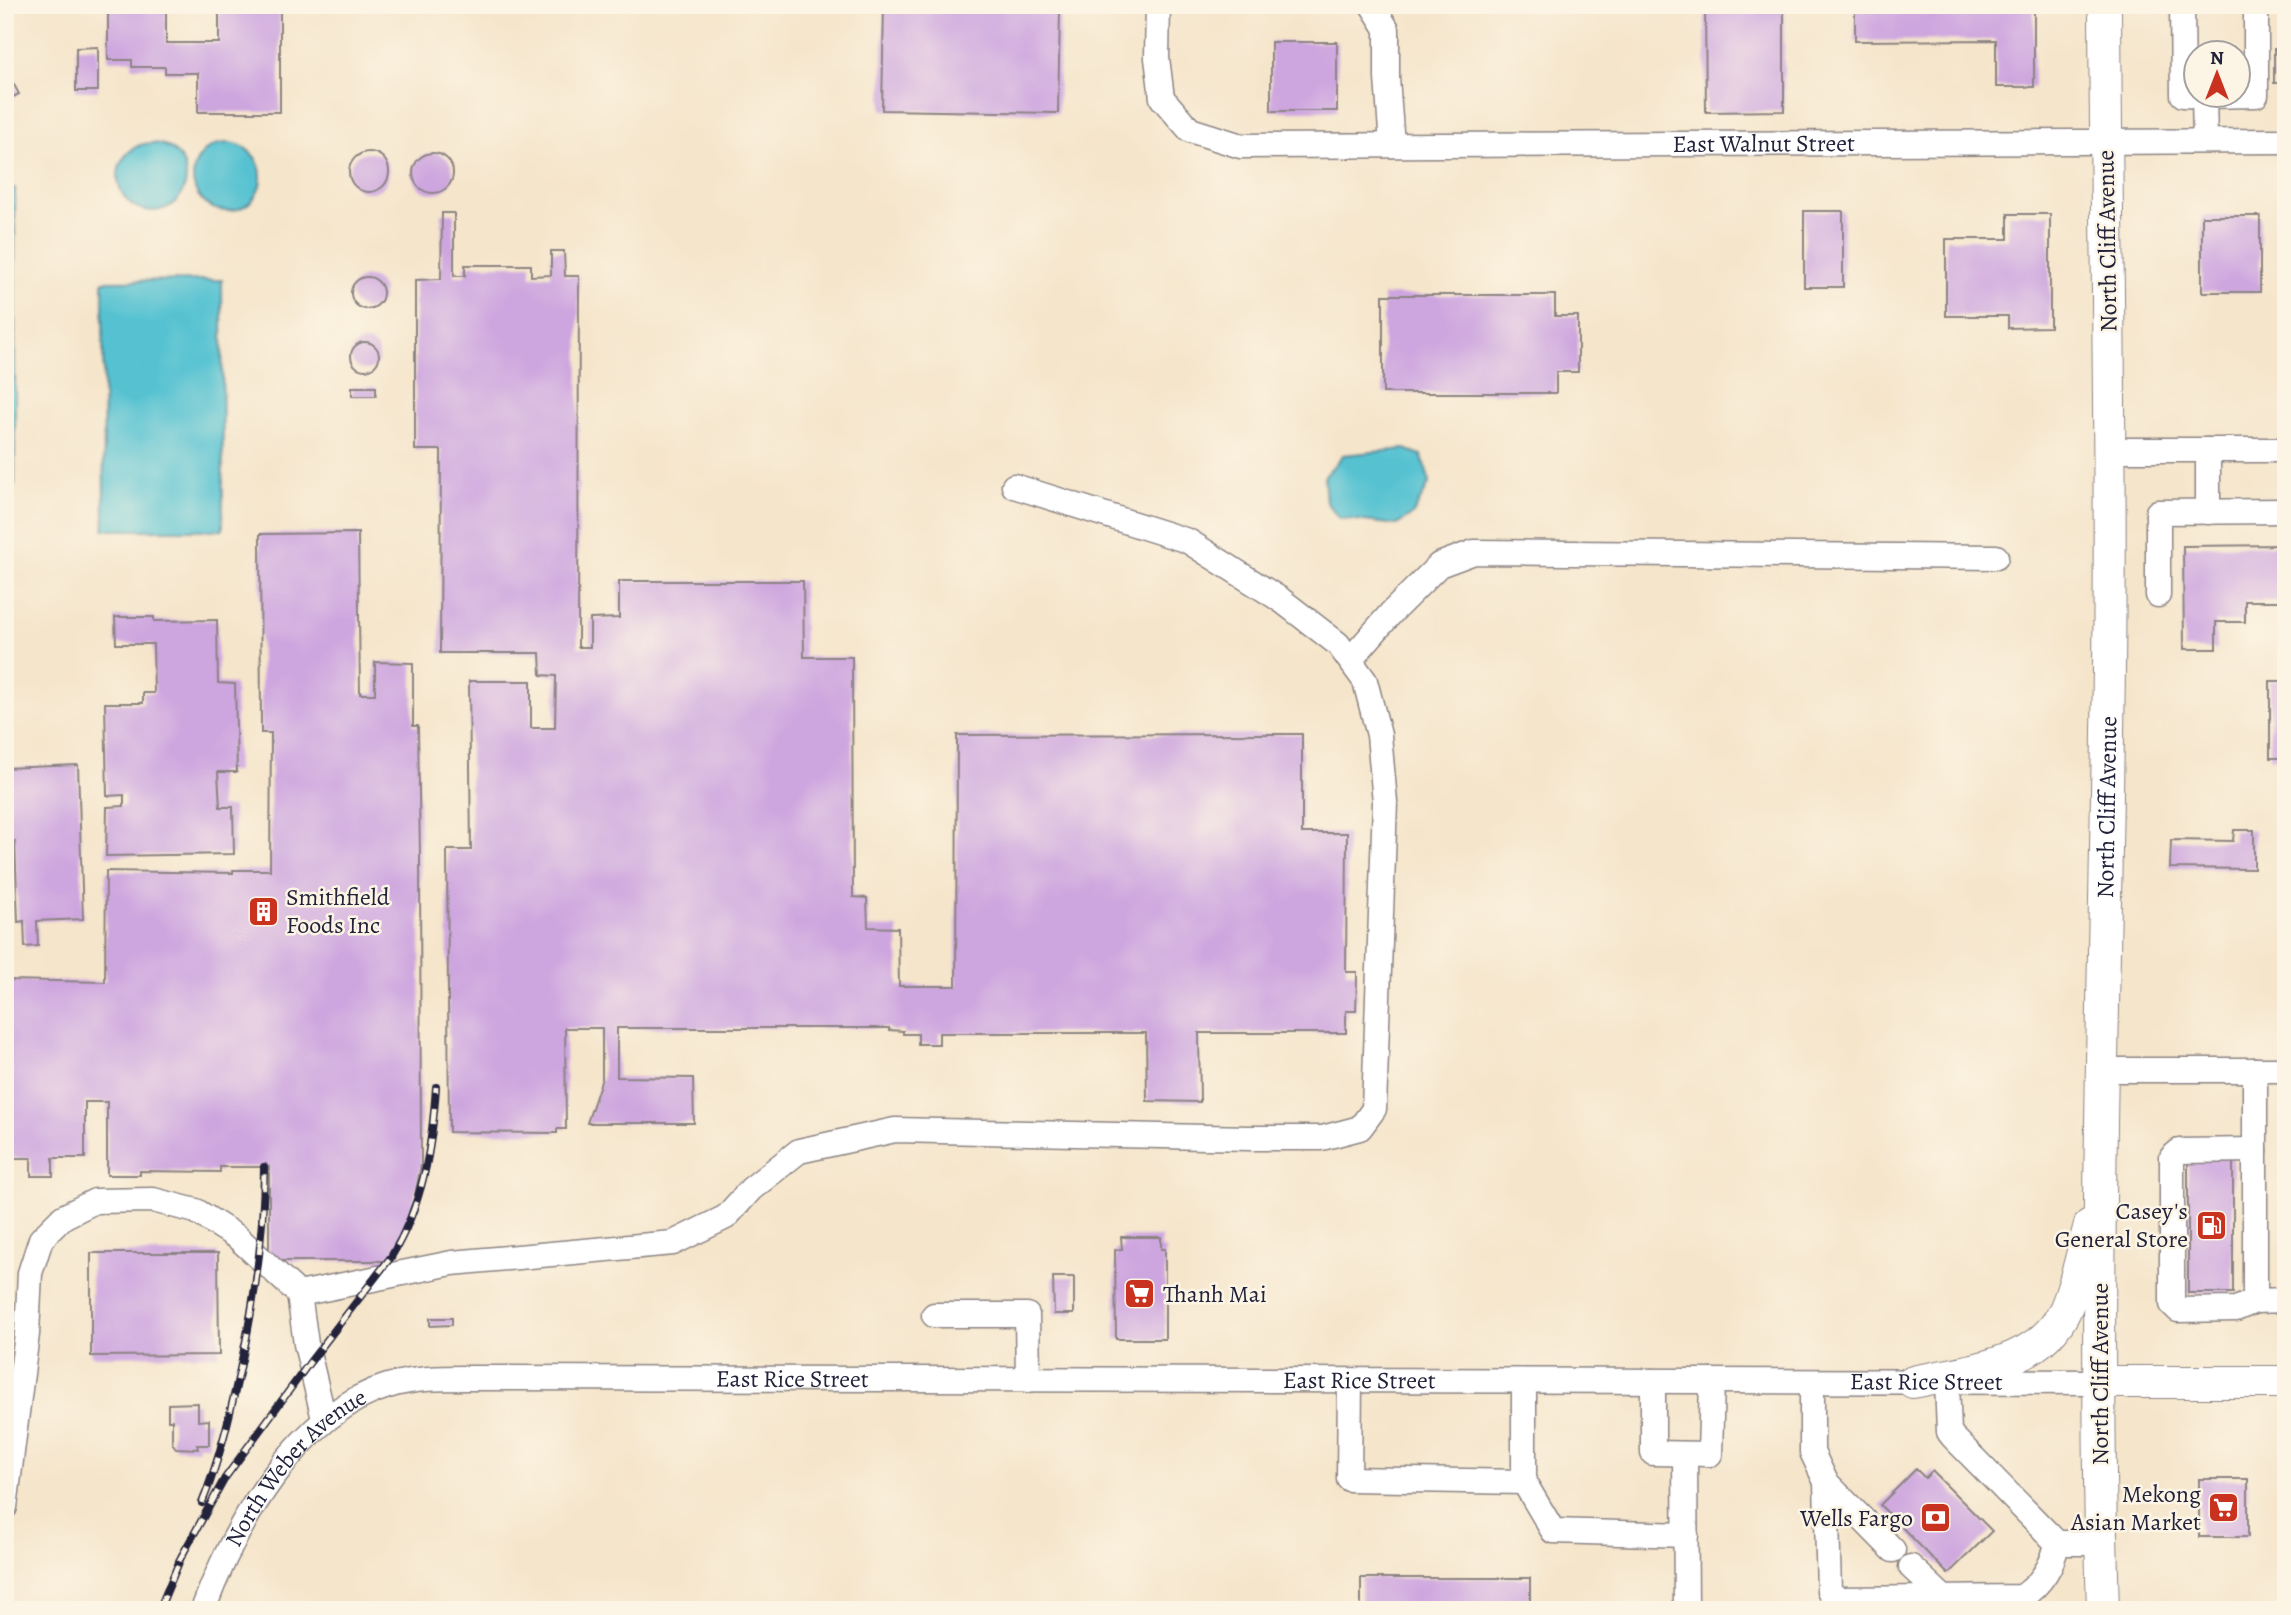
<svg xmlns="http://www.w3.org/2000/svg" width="2291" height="1615" font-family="Alegreya,serif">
	<rect width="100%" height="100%" fill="#fcf5e5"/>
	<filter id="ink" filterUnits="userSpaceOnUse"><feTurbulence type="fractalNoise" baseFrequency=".0143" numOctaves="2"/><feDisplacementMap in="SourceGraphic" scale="14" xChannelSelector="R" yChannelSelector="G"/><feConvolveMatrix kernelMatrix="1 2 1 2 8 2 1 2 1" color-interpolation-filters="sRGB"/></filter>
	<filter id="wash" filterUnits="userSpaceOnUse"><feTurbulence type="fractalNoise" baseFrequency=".00686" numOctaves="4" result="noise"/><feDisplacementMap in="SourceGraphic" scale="28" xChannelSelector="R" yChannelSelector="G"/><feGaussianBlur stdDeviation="1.57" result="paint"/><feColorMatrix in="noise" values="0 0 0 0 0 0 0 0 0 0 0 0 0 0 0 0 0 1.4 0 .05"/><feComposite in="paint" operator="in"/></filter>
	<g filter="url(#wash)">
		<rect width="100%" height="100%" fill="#f5e5cb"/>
		<path fill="#57c2d1" stroke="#3c7286" stroke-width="2" d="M193 177a34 34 0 1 1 68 0a34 34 0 1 1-68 0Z
			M118 177a34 34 0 1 1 68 0a34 34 0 1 1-68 0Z
			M5 188H15V335H5Z
			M222 280 223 530H104L103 281Z
			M5 338H15V484H5Z
			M1405 449 1421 455 1430 482 1413 514 1397 525 1339 518 1326 502 1324 477 1343 455Z"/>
		<g id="blocks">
			<path fill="#cda5df" d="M108 5H166V43H219V5H280V112H198V73H165V67H132V60H108Z
				M884 5H1105L1104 12 1060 11 1058 113 882 110Z
				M1705 5H1784V111L1706 112Z
				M1855 5H2034V87H1996V40L1855 41Z
				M1271 42H1337V111H1271Z
				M98 47V91H76V48Z
				M2274 49H2286V83H2274Z
				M5 68 19 94 5 101Z
				M349 172a20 20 0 1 1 40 0a20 20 0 1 1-40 0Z
				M413 173a20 20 0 1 1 40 0a20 20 0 1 1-40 0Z
				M1804 211H1843V287H1804Z
				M442 213H454V276H465V265H531V276L551 275V251H564L565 276H579L578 647H590V619L619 618V581H803L804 657H852L853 897 867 898 868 927 898 928 899 986H956L957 735 1302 734V833H1347L1346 972H1357V978L1356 1011H1346V1033H1199L1200 1102 1147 1101 1146 1033H939V1044H918V1034H903V1031L889 1030V1028H617V1077L693 1078 694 1123H587L602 1078V1028H565L566 1129H557V1133L449 1132 447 850H471L469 681H531V728H555L556 676 541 675 540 653H440L441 450H415V280L441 279Z
				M2008 214H2050V327L2008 328V316H1946V239H2008Z
				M2202 216H2260V292H2202Z
				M351 293a16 16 0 1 1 32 0a16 16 0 1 1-32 0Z
				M1383 295H1555V316H1578V372H1556V393H1383Z
				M351 356a14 14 0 1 1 28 0a14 14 0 1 1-28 0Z
				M352 387H376V396H352Z
				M358 533 360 694H375V662L413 663V726H418L420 856 421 1165 413 1205 393 1261H269V1167H220V1172L140 1171V1175H107V1102H85V1158H53V1176H31V1158H5V980L105 982 106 871 233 873V870H270L271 733H261L260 534Z
				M2286 545V601H2245V622H2216V649H2184L2183 546Z
				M115 617H154V621L217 620 218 683 235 684 237 772H218L220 807H233L234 854 106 856 107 807 124 806V795L107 796 105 703H143V693H154L153 644H116Z
				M2270 681H2286V758H2270Z
				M78 765 83 919 37 921 38 946 25 947 24 921 18 922 15 841 5 842V768Z
				M2234 830H2254V869L2170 868 2171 840 2233 841Z
				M2188 1156H2233V1293H2188Z
				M1121 1237H1161V1249H1165V1339H1116L1115 1250 1122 1249Z
				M91 1253H218L219 1355 91 1356Z
				M1053 1277H1074V1314H1054Z
				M430 1318H452V1325L430 1326Z
				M198 1403V1421L209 1420V1445H197L198 1449 176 1448 172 1443V1420H168V1404Z
				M1916 1469 1925 1478 1932 1471 1992 1531 1948 1574 1880 1505Z
				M2199 1479H2248V1537H2199Z
				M1361 1578H1530V1610H1361Z"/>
		</g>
	</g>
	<g filter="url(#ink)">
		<use href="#blocks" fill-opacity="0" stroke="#8c8483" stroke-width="2"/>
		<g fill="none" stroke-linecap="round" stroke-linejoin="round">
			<defs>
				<g id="minor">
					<path id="s1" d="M1158 5 1157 58 1162 98 1190 130 1241 146 2286 141"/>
					<path d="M1372 5 1387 29V78L1392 145"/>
					<path d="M2182 5 2183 95 2204 96"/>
					<path d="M2205 141 2204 96 2256 95V5"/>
					<path d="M2109 450H2286"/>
					<path d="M2208 512V450"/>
					<path d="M2158 595V512L2286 511"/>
					<path d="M1350 660 1392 612 1439 565 1474 552 1996 557"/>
					<path d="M2101 1070H2286"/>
					<path d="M2255 1070V1301L2286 1300"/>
					<path d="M2255 1150 2179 1151 2172 1157V1304L2178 1310 2236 1309 2255 1301"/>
					<path d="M299 1294 452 1263 673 1243 726 1217 751 1189 799 1151 895 1130 1249 1138H1322L1360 1128 1374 1109 1385 802 1379 735 1365 681 1338 644 1281 600 1188 541 1014 486"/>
					<path d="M934 1315H1027L1028 1380"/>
					<path d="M1350 1381 1349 1479 1524 1482V1381"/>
					<path d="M1653 1381V1453L1710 1454 1712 1381"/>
					<path d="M1812 1382V1452L1826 1482 1829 1591 1832 1596 1841 1599 2022 1597C2041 1584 2053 1565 2057 1543"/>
					<path d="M1947 1382 1949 1432 1953 1437 2057 1543H2101"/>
					<path d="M1685 1454 1686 1610"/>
					<path d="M1524 1482 1553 1531 1686 1535"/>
					<path d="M1826 1482 1893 1550"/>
					<path d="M5 1507 27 1334 30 1273 41 1239 63 1217 95 1201 153 1200 196 1211 237 1237 299 1294 306 1344 324 1419"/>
					<path d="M1911 1567 1945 1599"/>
					<path id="s2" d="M203 1610C233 1528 298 1412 388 1386 417 1377 448 1378 478 1378L2099 1382"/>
				</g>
				<g id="major">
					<path d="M1913 1382C1967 1370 2041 1366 2066 1308 2077 1282 2082 1252 2090 1225"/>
					<path d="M2099 1382H2286"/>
					<path id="s3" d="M2103 1610C2093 1295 2105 981 2109 666 2112 446 2106 226 2105 5"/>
				</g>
			</defs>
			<use href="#minor" stroke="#8c8483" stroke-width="27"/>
			<use href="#major" stroke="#8c8483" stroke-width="34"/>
			<use href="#minor" stroke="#fff" stroke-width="24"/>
			<use href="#major" stroke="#fff" stroke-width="32"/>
			<defs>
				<path id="rail" d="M202 1503C220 1459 230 1414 240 1369 255 1301 264 1235 264 1167
					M179 1561 225 1478 310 1362 391 1257C423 1204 432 1148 436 1087
					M159 1610 182 1555"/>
			</defs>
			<use href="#rail" stroke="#22223b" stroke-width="8"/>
			<use href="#rail" stroke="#fcf5e5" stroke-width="5" stroke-dasharray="16" stroke-linecap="butt"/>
		</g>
	</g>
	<defs>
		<symbol id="building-square" viewBox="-11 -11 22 22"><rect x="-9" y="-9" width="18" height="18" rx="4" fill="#c8321e" stroke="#fcf5e5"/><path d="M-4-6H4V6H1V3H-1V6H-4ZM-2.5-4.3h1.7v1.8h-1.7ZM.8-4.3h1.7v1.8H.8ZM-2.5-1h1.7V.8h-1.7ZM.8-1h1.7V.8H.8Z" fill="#fff"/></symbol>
		<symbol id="fuel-square" viewBox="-11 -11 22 22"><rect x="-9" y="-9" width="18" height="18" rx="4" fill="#c8321e" stroke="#fcf5e5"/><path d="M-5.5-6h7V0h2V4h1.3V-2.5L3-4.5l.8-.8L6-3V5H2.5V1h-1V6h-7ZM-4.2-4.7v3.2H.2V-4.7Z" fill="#fff"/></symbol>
		<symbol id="supermarket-square" viewBox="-11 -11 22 22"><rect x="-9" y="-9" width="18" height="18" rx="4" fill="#c8321e" stroke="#fcf5e5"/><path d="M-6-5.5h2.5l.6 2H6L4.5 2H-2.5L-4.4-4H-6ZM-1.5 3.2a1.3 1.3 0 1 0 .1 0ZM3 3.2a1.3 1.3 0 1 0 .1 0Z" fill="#fff"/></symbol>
		<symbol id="bank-square" viewBox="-11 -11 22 22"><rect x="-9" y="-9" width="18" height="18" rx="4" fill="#c8321e" stroke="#fcf5e5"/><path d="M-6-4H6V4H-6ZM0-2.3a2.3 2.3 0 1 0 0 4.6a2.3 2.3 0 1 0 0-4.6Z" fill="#fff"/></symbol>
	</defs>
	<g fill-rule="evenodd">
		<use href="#building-square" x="246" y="894" width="35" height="35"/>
		<use href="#fuel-square" x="2194" y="1208" width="35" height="35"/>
		<use href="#supermarket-square" x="1122" y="1276" width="35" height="35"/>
		<use href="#supermarket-square" x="2206" y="1490" width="35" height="35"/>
		<use href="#bank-square" x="1918" y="1500" width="35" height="35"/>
	</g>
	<g text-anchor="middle" stroke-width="5" stroke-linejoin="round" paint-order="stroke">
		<g font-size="24" fill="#22223b" stroke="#fcf5e5">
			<text dy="8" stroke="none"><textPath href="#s1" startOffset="712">East Walnut Street</textPath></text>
			<text transform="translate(2107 241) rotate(-91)" y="8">North Cliff Avenue</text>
			<text dy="8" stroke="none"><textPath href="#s3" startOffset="803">North Cliff Avenue</textPath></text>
			<text transform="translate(2100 1374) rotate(-90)" y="8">North Cliff Avenue</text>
			<text dy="8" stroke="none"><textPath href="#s2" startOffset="705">East Rice Street</textPath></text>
			<text dy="8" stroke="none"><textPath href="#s2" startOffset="1272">East Rice Street</textPath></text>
			<text dy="8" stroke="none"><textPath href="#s2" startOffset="1839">East Rice Street</textPath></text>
			<text dy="8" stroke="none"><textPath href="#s2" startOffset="173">North Weber Avenue</textPath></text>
		</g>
		<g font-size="24" fill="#22223b" stroke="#fcf5e5" text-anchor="end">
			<text x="286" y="905" text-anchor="start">Smithfield<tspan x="286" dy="28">Foods Inc</tspan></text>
			<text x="2188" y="1219">Casey's<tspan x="2188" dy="28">General Store</tspan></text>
			<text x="1163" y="1302" text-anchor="start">Thanh Mai</text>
			<text x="2201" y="1502">Mekong<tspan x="2201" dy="28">Asian Market</tspan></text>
			<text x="1913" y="1526">Wells Fargo</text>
		</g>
	</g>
	<rect width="2291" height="1615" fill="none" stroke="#fcf5e5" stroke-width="28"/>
	<g transform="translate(2217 74)"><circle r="33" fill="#fcf5e5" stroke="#a5a1a1" stroke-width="2"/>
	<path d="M0-5L12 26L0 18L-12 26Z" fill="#c8321e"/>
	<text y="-10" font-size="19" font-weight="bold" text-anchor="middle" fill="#22223b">N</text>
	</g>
</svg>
